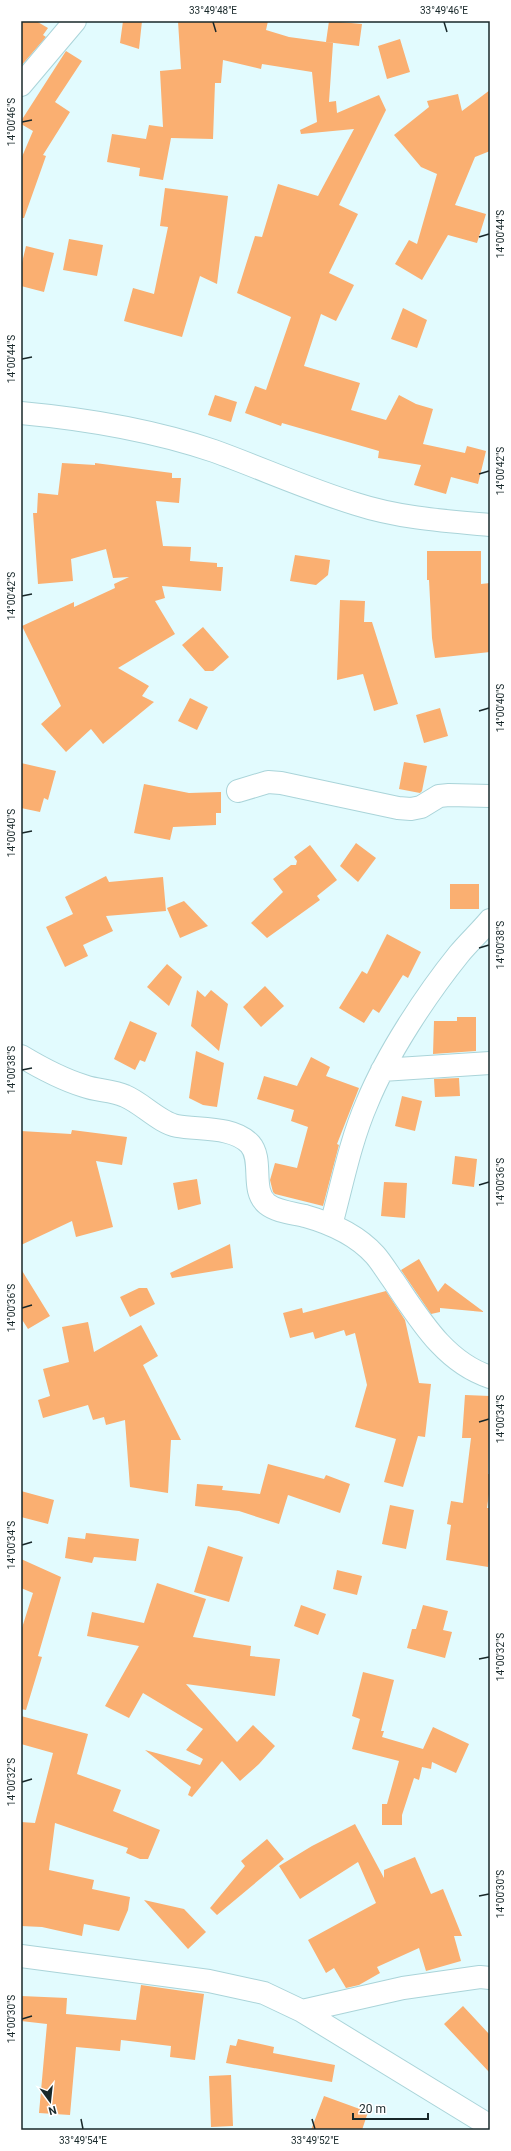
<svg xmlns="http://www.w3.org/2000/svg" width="511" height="2151" font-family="Roboto,sans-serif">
	<rect width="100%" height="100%" fill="#e2fbfe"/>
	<path fill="#faaf71" d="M21 21H36L48 28 43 35 46 37 21 66Z
		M123 21H142L139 49 120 43Z
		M178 21H268L266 30 289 37 333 43 329 102 336 101 337 113 379 95 386 110 339 205 358 214 329 273 354 285 336 321 321 314 304 366 360 383 351 410 386 420 399 395 416 404 433 409 423 444 465 453 467 446 486 451 478 484 451 477 446 494 414 485 421 465 378 458 379 451 282 423 281 426 245 413 255 386 266 390 291 317 237 293 255 236 262 237 278 184 318 196 354 129 301 134 300 130 317 122 312 72 262 64 261 69 223 60 221 83H215L213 139 171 138 163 180 139 176 140 168 107 162 112 134 146 139 149 125 163 127 160 71 181 69Z
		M329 21 362 24 359 46 326 42Z
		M400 39 410 72 387 79 378 46Z
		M66 51 82 61 55 102 70 112 43 155 46 156 24 218H21V159L33 131 21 124V121Z
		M490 90V151L475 157 455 205 486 214 477 243 448 235 422 280 395 264 409 240 417 244 437 174 421 167 394 135 429 107 427 101 458 94 462 111Z
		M165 188 228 196 217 284 200 276 182 337 124 321 133 288 154 294 168 227 160 226Z
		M69 239 103 245 97 276 63 270Z
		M26 246 54 253 44 292 21 286V267Z
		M403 308 427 320 417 348 391 339Z
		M215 395 237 402 231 422 208 415Z
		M62 463 95 465V463L172 473V478H181L179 503 156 501 163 546 191 547 190 561 217 563V567H223L221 591 162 586 165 598 155 601 175 634 118 668 149 686 142 696 154 702 103 744 91 729 66 752 41 724 61 706 22 626 74 602V607L115 588 114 584 129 577 113 578 106 549 71 559 73 581 38 584 33 513H37L38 493 58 495Z
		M427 551H481V584L490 583V652L435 658 432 638 429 580H427Z
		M295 555 330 560 328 575 316 585 290 581Z
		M340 600 365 601 364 622H372L398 704 374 711 363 674 337 680Z
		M203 627 229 657 213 671H205L182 645Z
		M190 698 208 707 197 730 178 721Z
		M440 708 448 736 424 743 416 715Z
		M404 762 427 766 422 791 420 793 399 789Z
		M21 763 56 771 48 800 44 798 40 812 21 808Z
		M144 784 189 793 221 792V813H216V825L173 827 170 840 134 833Z
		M356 843 376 858 358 882 340 866Z
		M310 845 337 880 317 896 320 900 267 938 251 923 283 892 273 879 291 865H296L297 861 294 857Z
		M106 876 109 882 163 877 166 911 106 916 113 931 83 945 88 956 65 967 46 927 73 914 65 897Z
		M450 884H479V909H450Z
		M184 901 208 926 180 938 167 908Z
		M387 934 421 952 408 978 403 975 379 1013 373 1009 364 1023 339 1008 362 971 367 974Z
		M167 964 182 977 169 1006 147 987Z
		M265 986 284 1006 261 1027 243 1007Z
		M197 990 205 997 211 990 228 1004 219 1051 191 1026Z
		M457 1017H476V1051L433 1054 434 1021H457Z
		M130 1021 157 1033 145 1062 140 1060 135 1070 114 1059Z
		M196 1051 224 1063 217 1107 203 1105 189 1098Z
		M311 1057 330 1067 326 1076 359 1088 337 1144 339 1145 323 1206 275 1194 273 1192 270 1180 275 1163 297 1168 308 1127 291 1121 294 1110 257 1099 264 1076 297 1086Z
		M459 1078 460 1096 435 1097 434 1079Z
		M402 1096 422 1101 415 1131 395 1126Z
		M72 1130 127 1137 122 1165 96 1161 113 1227 76 1237 72 1221 21 1245V1131L71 1134Z
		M455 1156 477 1159 474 1187 452 1184Z
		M197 1179 201 1204 178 1210 173 1183Z
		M384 1182 407 1183 405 1218 381 1216Z
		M230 1244 233 1268 172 1278 170 1273Z
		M419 1259 438 1292 445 1283 484 1312 440 1308V1312L431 1314 401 1270Z
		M21 1269 50 1316 28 1329 21 1318Z
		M139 1288H147L155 1304 130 1317 120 1297Z
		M386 1291 405 1320 419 1383 431 1384 425 1437 418 1436 403 1487 384 1482 396 1439 355 1427 367 1385 355 1333 346 1336 344 1330 315 1339 313 1332 290 1338 283 1313 302 1308 303 1313Z
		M88 1322 94 1352 141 1325 158 1356 143 1365 181 1440H171L168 1493 130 1487 125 1420 106 1425 104 1417 93 1420 88 1405 43 1418 38 1400 50 1396 43 1369 69 1362 62 1327Z
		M465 1395 490 1396 488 1474H490V1487L487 1508H490V1553L488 1567 446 1560 451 1525 447 1524 451 1501 463 1503 471 1438H462Z
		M268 1464 324 1479 326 1475 350 1484 340 1513 288 1495 279 1524 239 1511 195 1506 197 1484 223 1486 222 1490 260 1494Z
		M21 1491 54 1500 48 1524 21 1517Z
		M390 1505 414 1510 406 1549 382 1544Z
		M86 1533 139 1539 136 1561 94 1557 92 1563 65 1558 68 1537 85 1539Z
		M208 1546 243 1557 229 1602 194 1592Z
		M21 1559 61 1577 38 1656 42 1657 26 1710 21 1709V1631L33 1593 21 1588Z
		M337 1570 362 1576 357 1595 333 1589Z
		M157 1583 206 1599 193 1637 251 1646 250 1656 280 1659 275 1696 186 1684 237 1742 253 1725 275 1746 259 1764 240 1781 222 1761 192 1797 188 1795 191 1787 145 1750 200 1765 203 1759 186 1750 203 1729 143 1693 129 1718 105 1706 139 1646 87 1636 92 1612 144 1623Z
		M301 1605 326 1614 318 1635 294 1626Z
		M423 1605 448 1611 443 1630 452 1632 445 1658 407 1648 412 1629H416Z
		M363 1672 394 1680 381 1731H384L382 1737 423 1749 433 1727 469 1744 456 1773 432 1762 431 1769 422 1767 419 1780 414 1778 402 1815V1825H382V1804H387L399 1761 352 1749 360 1719 352 1716Z
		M21 1716 88 1734 77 1774 121 1790 113 1811 160 1830 148 1859H140L126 1853 128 1848 55 1823 49 1870 94 1880 92 1889 130 1897 128 1910 119 1931 84 1924 82 1936 42 1927 21 1926V1822L35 1823 53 1753 21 1744Z
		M355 1824 384 1878V1870L415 1857 431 1894 443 1889 462 1936H454L461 1961 426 1971 419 1948 377 1967 380 1973 359 1985 346 1988 334 1968 326 1973 308 1940 376 1903 358 1862 300 1899 279 1866 312 1846Z
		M267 1839 284 1859 217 1915 210 1908 245 1866 241 1861Z
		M144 1900 184 1909 206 1932 188 1949Z
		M141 1985 204 1994 195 2060 170 2057 171 2046 121 2040 120 2051 76 2047 70 2115 39 2113 47 2024 21 2021V1996L67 1998 66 2014 136 2020Z
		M463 2006 490 2035V2073L444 2024Z
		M238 2039 274 2047 273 2053 335 2065 332 2082 226 2063 230 2045 236 2046Z
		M231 2075 233 2126 211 2127 209 2076Z
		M324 2096 368 2112 362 2130H311Z"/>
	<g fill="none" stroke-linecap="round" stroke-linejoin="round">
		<defs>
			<path id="minor" d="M21 85 75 21
				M21 413C86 419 152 430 214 451 261 468 307 489 356 504 399 518 445 521 490 525
				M238 791 268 782 281 783 398 808 411 809 421 807 439 796 449 795 490 796
				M21 1056C41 1068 61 1079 84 1086 97 1091 112 1090 125 1096 142 1103 160 1123 177 1126 199 1130 233 1126 250 1144 264 1160 250 1190 267 1204 277 1212 293 1213 305 1216 330 1223 357 1235 375 1255 382 1263 387 1272 393 1280 419 1318 444 1362 490 1377
				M382 1070 490 1063
				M331 1225C342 1185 350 1142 367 1103 387 1054 426 995 459 954 469 942 480 932 490 920
				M21 1956 209 1981 264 1993 302 2011 490 2126
				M302 2011 403 1988 480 1977 490 1978"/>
		</defs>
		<use href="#minor" stroke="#aad4d9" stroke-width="24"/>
		<use href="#minor" stroke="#fff" stroke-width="22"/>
	</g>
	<path fill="none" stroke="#18282a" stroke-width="1.5" d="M213 22 216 32M444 22 447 32M22 122 32 120M479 237 489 234M22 359 32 357M479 474 489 471M22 596 32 594M479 711 489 708M22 833 32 831M479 948 489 945M22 1070 32 1068M479 1185 489 1182M22 1308 32 1305M479 1422 489 1419M22 1545 32 1542M479 1659 489 1657M22 1782 32 1779M479 1896 489 1894M22 2019 32 2016M81 2119 83 2129M312 2119 315 2129"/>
	<rect width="511" height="2151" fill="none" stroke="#ffffff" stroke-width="44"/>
	<g transform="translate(50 2101) rotate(165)" stroke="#ffffff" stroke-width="3" paint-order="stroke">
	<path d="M0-3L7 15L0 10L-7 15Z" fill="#18282a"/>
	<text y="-6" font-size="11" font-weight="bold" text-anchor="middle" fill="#18282a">N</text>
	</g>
	<path d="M353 2113v6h75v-6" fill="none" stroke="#18282a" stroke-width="2"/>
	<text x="359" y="2113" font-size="12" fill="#18282a" stroke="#ffffff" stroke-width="3" paint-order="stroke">20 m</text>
	<rect x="22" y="22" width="467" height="2107" fill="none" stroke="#18282a" stroke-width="1.5"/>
	<g font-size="10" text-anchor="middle" fill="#18282a">
		<text x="213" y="14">33°49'48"E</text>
		<text x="444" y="14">33°49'46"E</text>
		<text transform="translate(11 122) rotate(-90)" y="4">14°00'46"S</text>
		<text transform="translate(500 234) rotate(-90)" y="4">14°00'44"S</text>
		<text transform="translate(11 359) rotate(-90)" y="4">14°00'44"S</text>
		<text transform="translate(500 471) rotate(-90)" y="4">14°00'42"S</text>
		<text transform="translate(11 596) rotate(-90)" y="4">14°00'42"S</text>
		<text transform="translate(500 708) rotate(-90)" y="4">14°00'40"S</text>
		<text transform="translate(11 833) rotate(-90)" y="4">14°00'40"S</text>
		<text transform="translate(500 945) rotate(-90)" y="4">14°00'38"S</text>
		<text transform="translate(11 1070) rotate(-90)" y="4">14°00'38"S</text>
		<text transform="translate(500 1182) rotate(-90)" y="4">14°00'36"S</text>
		<text transform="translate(11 1308) rotate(-90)" y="4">14°00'36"S</text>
		<text transform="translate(500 1419) rotate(-90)" y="4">14°00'34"S</text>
		<text transform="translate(11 1545) rotate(-90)" y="4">14°00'34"S</text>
		<text transform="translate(500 1657) rotate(-90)" y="4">14°00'32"S</text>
		<text transform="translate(11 1782) rotate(-90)" y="4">14°00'32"S</text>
		<text transform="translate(500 1894) rotate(-90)" y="4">14°00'30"S</text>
		<text transform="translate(11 2019) rotate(-90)" y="4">14°00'30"S</text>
		<text x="83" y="2144">33°49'54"E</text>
		<text x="315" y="2144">33°49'52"E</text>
	</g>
</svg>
